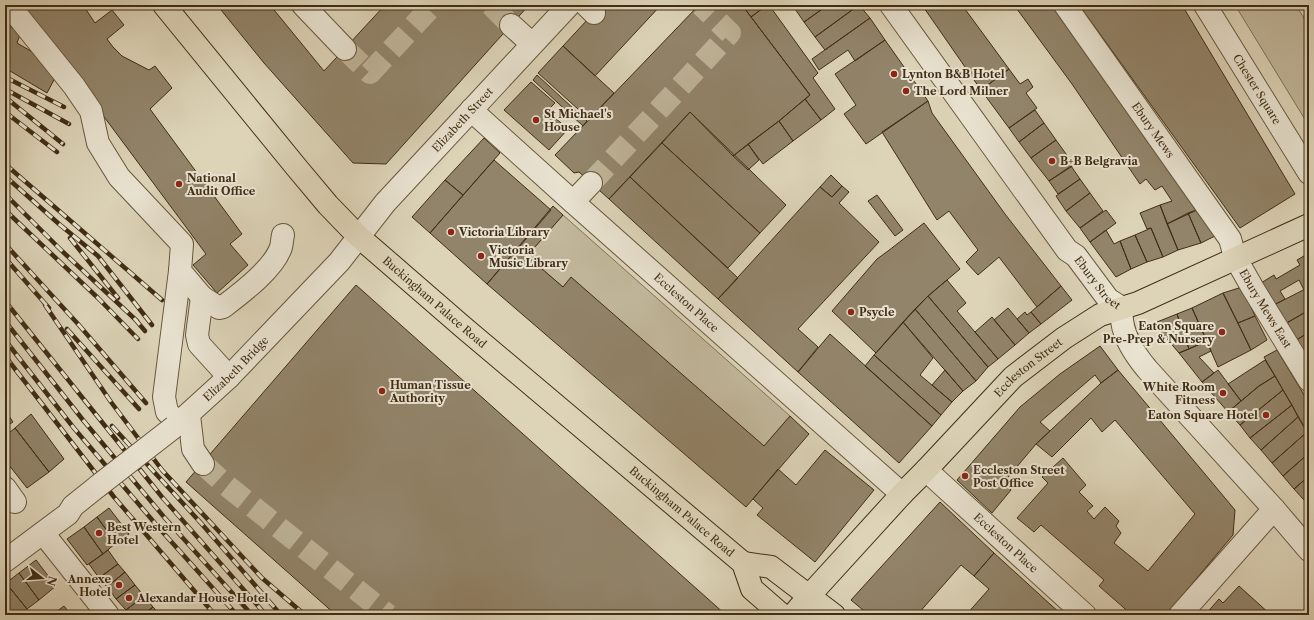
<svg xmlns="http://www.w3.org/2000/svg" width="1314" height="620" font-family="'Libre Caslon Text',serif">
	<rect width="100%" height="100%" fill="#ddd4b8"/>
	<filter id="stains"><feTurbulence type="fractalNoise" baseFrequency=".005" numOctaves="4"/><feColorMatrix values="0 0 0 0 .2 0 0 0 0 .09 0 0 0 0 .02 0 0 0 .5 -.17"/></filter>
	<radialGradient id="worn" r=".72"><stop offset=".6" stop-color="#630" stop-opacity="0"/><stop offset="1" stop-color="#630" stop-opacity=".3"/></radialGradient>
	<path fill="#c2b89c" stroke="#817258" d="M1235 5H1296L1309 27V126Z
		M563 215 790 416 764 446 571 278 563 287 527 256Z"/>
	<path fill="#92846a" stroke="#402d15" d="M21 5H83L95 23 112 10 124 25 107 39 113 47 122 56 149 70 155 66 172 88 150 109 242 234 230 244 248 265 217 293 193 265 206 254Z
		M217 5H270L324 71 385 5H529L386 164 353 163 264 63Z
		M601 5H661L595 76 563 46Z
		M699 5H742L810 95 779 121 733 156 690 112 609 199 579 172 574 173 555 155Z
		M742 5H767L751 17Z
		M767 5H769L818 73 813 78 835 109 821 120 805 99 810 95 751 17Z
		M784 5H795L788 10Z
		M795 5H828L804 22 793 6Z
		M828 5H859L815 37 804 22Z
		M859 5 870 18 825 50 815 37Z
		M922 5H962L1009 69 981 90Z
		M1014 5H1054L1199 209 1167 224 1160 205 1172 201 1162 186 1155 190 1146 179 1140 184 1072 84Z
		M1079 5H1182L1295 194 1240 228Z
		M870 18 885 40 855 61 848 50 819 70 812 59Z
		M5 24 21 32 17 43 46 60 56 76 47 93 5 68Z
		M885 40 928 101 866 144 844 114 856 105 835 74Z
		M563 46 614 93 589 119 538 73Z
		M1009 69 1020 84 1028 79 1033 87 1026 93 1037 108 1009 128 981 90Z
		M537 75 587 121 583 126 533 80Z
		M531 82 555 103 547 111 568 129 549 150 504 110Z
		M805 99 821 120 793 141 779 121Z
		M928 101 932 113 1005 214 1061 286 1037 307 999 257 978 275 966 262 978 250 949 211 937 220 882 132Z
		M1035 110 1044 123 1019 142 1009 128Z
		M690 112 786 205 760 233 662 143Z
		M779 121 793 141 763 164 748 144Z
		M1044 123 1056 140 1031 158 1019 142Z
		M484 138 500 153 463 195 445 180Z
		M1056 140 1074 165 1049 181 1031 158Z
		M662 143 760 233 728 268 630 177Z
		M748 144 759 160 748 170 733 156Z
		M494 160 551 210 487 284 430 233Z
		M1071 166 1080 179 1058 194 1049 181Z
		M831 175 842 186 832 197 820 187Z
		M630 177 738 278 718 299 609 199Z
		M1080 179 1090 193 1066 211 1056 196Z
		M445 180 463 195 430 233 412 217Z
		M842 186 849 192 839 203 879 242 798 329 818 347 798 372 718 299 820 187 832 197Z
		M1090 193 1103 211 1080 228 1066 211Z
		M877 195 903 230 895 236 868 201Z
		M1160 205 1178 250 1163 257 1151 228 1147 229 1140 213Z
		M553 206 563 215 527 256 563 287 571 277 764 446 790 416 809 434 746 507 487 284Z
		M1199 209 1219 234 1201 243 1188 213Z
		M1106 210 1116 223 1090 242 1080 228Z
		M1188 213 1201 243 1178 250 1167 224Z
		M924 223 960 269 928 296 910 315 876 353 832 311 877 259 888 251Z
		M1151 228 1163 257 1147 262 1135 235Z
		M1106 230 1114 244 1120 241 1131 269 1116 277 1090 242Z
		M1135 235 1147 262 1131 269 1120 241Z
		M1309 253V287L1304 290 1299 280 1280 291 1285 299 1274 305 1261 283 1274 275 1276 279 1300 265 1297 260Z
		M947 280 966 303 957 311 998 359 988 367 928 296Z
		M356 285 726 615H336L186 482Z
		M1061 286 1072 300 1041 324 1031 312Z
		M1242 287 1255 316 1238 323 1223 293Z
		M1309 287V310L1285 324 1274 305Z
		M1223 293 1251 350 1218 367 1192 308Z
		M928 296 988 367 976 381 915 309Z
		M1008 308 1029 333 1015 345 994 320Z
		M1192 308 1207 341 1189 349 1177 314Z
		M915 309 976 381 963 391 903 322Z
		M1309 310V332L1295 341 1285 324Z
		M1025 312 1027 315 1031 312 1041 324 1029 333 1017 319Z
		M1177 314 1189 349 1179 353 1156 326 1157 322Z
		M1255 316 1267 340 1251 350 1238 323Z
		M992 317 1015 345 998 359 975 332Z
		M903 322 933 358 920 375 952 402 941 415 874 355Z
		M1309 332V356L1306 358 1295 341Z
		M830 334 932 426 899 463 798 372Z
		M1207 341 1211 351 1199 357 1214 373 1202 382 1179 353Z
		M1100 346 1118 370 1101 383 1095 375 1040 422 1050 431 1036 444 1004 482 1011 490 992 513 957 480 1020 407 1060 374Z
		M1277 350 1309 403V435L1264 357Z
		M874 355 941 415 932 426 865 366Z
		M1265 360 1275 376 1259 386 1241 401 1228 384Z
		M945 370 963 391 952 402 932 385Z
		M1118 370 1235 510 1233 535 1166 615H1154L1148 610 1144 615H1132L1099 586 1104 580 1041 525 1034 532 1017 518 1048 483 1042 477 1063 458 1086 485 1079 492 1093 506 1087 511 1094 519 1105 507 1119 521 1116 526 1121 533 1114 543 1148 571 1195 514 1115 420 1102 432 1091 418 1052 457 1036 444 1101 383Z
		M1218 370 1241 401 1228 412 1202 382Z
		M1275 376 1283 390 1240 425 1228 412 1259 386Z
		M1283 390 1292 405 1250 438 1240 425Z
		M1292 405 1298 417 1261 450 1250 438Z
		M5 410 13 422 5 427Z
		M31 414 64 459 49 472 15 428Z
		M1298 417 1307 432 1272 463 1261 450Z
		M15 428 49 472 27 488 5 460V436Z
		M1307 432 1309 435V453L1283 476 1272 463Z
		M825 450 874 490 815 562 757 515 763 508 753 499 778 469 796 485Z
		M1309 453V476L1294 489 1283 476Z
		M1309 476V496L1304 500 1294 489Z
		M1309 496V505L1304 500Z
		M940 502 994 553 974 576 961 565 917 615H869L851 600Z
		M109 508 129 534 116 543 97 517Z
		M97 517 116 543 103 554 84 527Z
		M84 527 103 554 87 565 67 539Z
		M108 550 118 564 99 578 89 564Z
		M994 553 1062 615H966L989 589 974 576Z
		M36 560 56 586 39 600 19 573Z
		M118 564 125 572 107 587 99 578Z
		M125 572 135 585 116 599 107 587Z
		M19 573 39 600 27 609 6 583Z
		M6 583 27 609 20 615H5V584Z
		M135 585 144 596 126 610 116 599Z
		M1239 586 1271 615H1205L1219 599 1223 603Z
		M144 596 153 607 143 615H130L126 610Z
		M64 606 71 615H52Z
		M153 607 160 615H143Z"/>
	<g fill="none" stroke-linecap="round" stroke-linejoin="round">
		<path stroke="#beb397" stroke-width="22" stroke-dasharray="22 11" stroke-linecap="butt" d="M491 5 511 25
			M345 49 370 73 433 5
			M591 183 730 33 701 5
			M203 464 226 485 388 615"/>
		<defs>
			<g id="minor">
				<path d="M303 5 345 49"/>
				<path d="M586 5 594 13"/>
				<path id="s1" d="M891 5 1067 250 1076 256 1108 299 1122 308C1119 331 1133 352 1147 369L1274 509 1309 550"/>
				<path id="s2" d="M1065 5 1230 239 1235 257 1252 287 1309 380"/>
				<path id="s3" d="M1205 5 1309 173"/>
				<path d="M12 9 74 86 91 111 98 143 119 177 182 244 180 271 202 297 219 308 223 307C240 294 274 269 281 247 282 244 282 239 283 235"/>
				<path d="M511 25 532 44"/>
				<path id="s4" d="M471 110 573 202 902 494"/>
				<path d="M573 202 591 183"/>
				<path d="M202 297 197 335 199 344 229 377"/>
				<path d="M189 415 193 449 203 464"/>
				<path d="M179 423 167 412 164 397 180 271"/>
				<path id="s5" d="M174 427 229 377 339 262 385 203 569 5"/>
				<path id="s6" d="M926 470 1085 615"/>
				<path d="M5 488 15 502"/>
				<path d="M43 533 108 615"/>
				<path d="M5 561 68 514 73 506 98 486"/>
				<path d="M1180 615 1274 509"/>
			</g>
			<g id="major">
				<path id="s7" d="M164 5 297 168 328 205 358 236 463 327 743 563 752 589 782 615"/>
				<path id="s8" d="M743 563 771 567 809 596 902 494 926 470 1013 377 1064 338 1100 315 1138 303 1309 225"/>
			</g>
			<path id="highway" d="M793 615 809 596 834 615"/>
		</defs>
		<use href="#minor" stroke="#67573e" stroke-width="24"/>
		<use href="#major" stroke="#402d15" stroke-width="24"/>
		<use href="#highway" stroke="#402d15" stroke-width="24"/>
		<use href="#minor" stroke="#e9e3d1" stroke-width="22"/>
		<use href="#major" stroke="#ddd4b8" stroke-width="22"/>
		<use href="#highway" stroke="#ddd4b8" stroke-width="22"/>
		<defs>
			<path id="rail" d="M5 77 64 107
				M5 89 69 124
				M5 97 63 144
				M5 112 57 152
				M5 164 162 300
				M5 176 59 224 98 256 152 325
				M5 194 63 252 137 321
				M5 210 98 298 138 339
				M70 238 118 298
				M5 244 78 324 146 403
				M5 258 49 308
				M5 301 162 497 266 615
				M45 305 111 402 162 470 262 578 305 615
				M134 318 145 331
				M5 321 83 420 164 517 252 615
				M67 329 139 409
				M5 340 73 427 159 528 237 615
				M5 356 114 497 215 615
				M112 426 200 522 281 615"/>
		</defs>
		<use href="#rail" stroke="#402d15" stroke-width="4.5"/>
		<use href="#rail" stroke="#e9e3d1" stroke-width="3" stroke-dasharray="9" stroke-linecap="butt"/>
		<defs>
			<path id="minor-bridge" d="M98 486 174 427"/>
		</defs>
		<use href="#minor-bridge" stroke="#67573e" stroke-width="24" stroke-linecap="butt"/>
		<use href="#minor-bridge" stroke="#e9e3d1" stroke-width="22"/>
	</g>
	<g fill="#8f2418" stroke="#e9e3d1" stroke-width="1.5">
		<circle cx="894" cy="74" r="4"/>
		<circle cx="906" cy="91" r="4"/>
		<circle cx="536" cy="120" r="4"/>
		<circle cx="1052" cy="161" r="4"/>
		<circle cx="179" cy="184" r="4"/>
		<circle cx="451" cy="232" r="4"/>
		<circle cx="481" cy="256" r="4"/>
		<circle cx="851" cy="312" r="4"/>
		<circle cx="1222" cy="332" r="4"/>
		<circle cx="382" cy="391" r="4"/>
		<circle cx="1223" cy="393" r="4"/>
		<circle cx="1266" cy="415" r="4"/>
		<circle cx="965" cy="476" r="4"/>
		<circle cx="99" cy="533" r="4"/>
		<circle cx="119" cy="585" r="4"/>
		<circle cx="129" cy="598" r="4"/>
	</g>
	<g text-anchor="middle" stroke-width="4" stroke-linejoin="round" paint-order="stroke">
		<g font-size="11" font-weight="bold" fill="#402d15" stroke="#e9e3d1" text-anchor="start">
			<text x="902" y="78">Lynton B&amp;B Hotel</text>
			<text x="914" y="95">The Lord Milner</text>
			<text x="544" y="118">St Michael's<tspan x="544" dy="13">House</tspan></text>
			<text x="1060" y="165">B+B Belgravia</text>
			<text x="187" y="182">National<tspan x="187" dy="13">Audit Office</tspan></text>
			<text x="459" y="236">Victoria Library</text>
			<text x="489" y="254">Victoria<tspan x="489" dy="13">Music Library</tspan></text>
			<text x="859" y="316">Psycle</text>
			<text x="1214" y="330" text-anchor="end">Eaton Square<tspan x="1214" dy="13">Pre-Prep &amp; Nursery</tspan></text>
			<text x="390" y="389">Human Tissue<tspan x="390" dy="13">Authority</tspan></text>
			<text x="1215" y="391" text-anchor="end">White Room<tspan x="1215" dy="13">Fitness</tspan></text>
			<text x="1258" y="419" text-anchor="end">Eaton Square Hotel</text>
			<text x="973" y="474">Eccleston Street<tspan x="973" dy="13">Post Office</tspan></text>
			<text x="107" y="531">Best Western<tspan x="107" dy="13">Hotel</tspan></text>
			<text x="111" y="583" text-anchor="end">Annexe<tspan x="111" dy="13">Hotel</tspan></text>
			<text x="137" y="602">Alexandar House Hotel</text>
		</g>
		<g font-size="11" fill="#402d15" stroke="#e9e3d1">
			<text dy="4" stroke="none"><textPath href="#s3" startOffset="99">Chester Square</textPath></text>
			<text dy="4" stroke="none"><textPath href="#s5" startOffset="422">Elizabeth Street</textPath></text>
			<text dy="4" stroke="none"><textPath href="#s2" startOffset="153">Ebury Mews</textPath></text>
			<text dy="4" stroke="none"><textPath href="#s1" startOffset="347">Ebury Street</textPath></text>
			<text dy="4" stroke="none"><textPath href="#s7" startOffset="403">Buckingham Palace Road</textPath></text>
			<text dy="4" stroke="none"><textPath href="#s4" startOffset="289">Eccleston Place</textPath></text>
			<text dy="4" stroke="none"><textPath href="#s2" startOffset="365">Ebury Mews East</textPath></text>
			<text dy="4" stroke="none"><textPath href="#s8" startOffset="393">Eccleston Street</textPath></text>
			<text dy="4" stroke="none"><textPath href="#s5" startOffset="85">Elizabeth Bridge</textPath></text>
			<text dy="4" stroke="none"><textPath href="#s7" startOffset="727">Buckingham Palace Road</textPath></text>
			<text dy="4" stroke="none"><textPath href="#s6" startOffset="108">Eccleston Place</textPath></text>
		</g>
	</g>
	<rect width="1314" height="620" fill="none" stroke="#ddd4b8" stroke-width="20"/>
	<rect x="6" y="6" width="1302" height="608" fill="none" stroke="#402d15" stroke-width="2"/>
	<rect x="10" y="10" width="1294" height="600" fill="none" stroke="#402d15"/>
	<g transform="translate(42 578) rotate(107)" stroke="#e9e3d1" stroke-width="3" paint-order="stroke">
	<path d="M0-3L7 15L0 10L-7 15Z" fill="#402d15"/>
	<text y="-6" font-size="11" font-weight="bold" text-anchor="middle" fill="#402d15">N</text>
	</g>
	<rect width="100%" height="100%" filter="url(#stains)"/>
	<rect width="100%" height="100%" fill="url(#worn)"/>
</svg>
